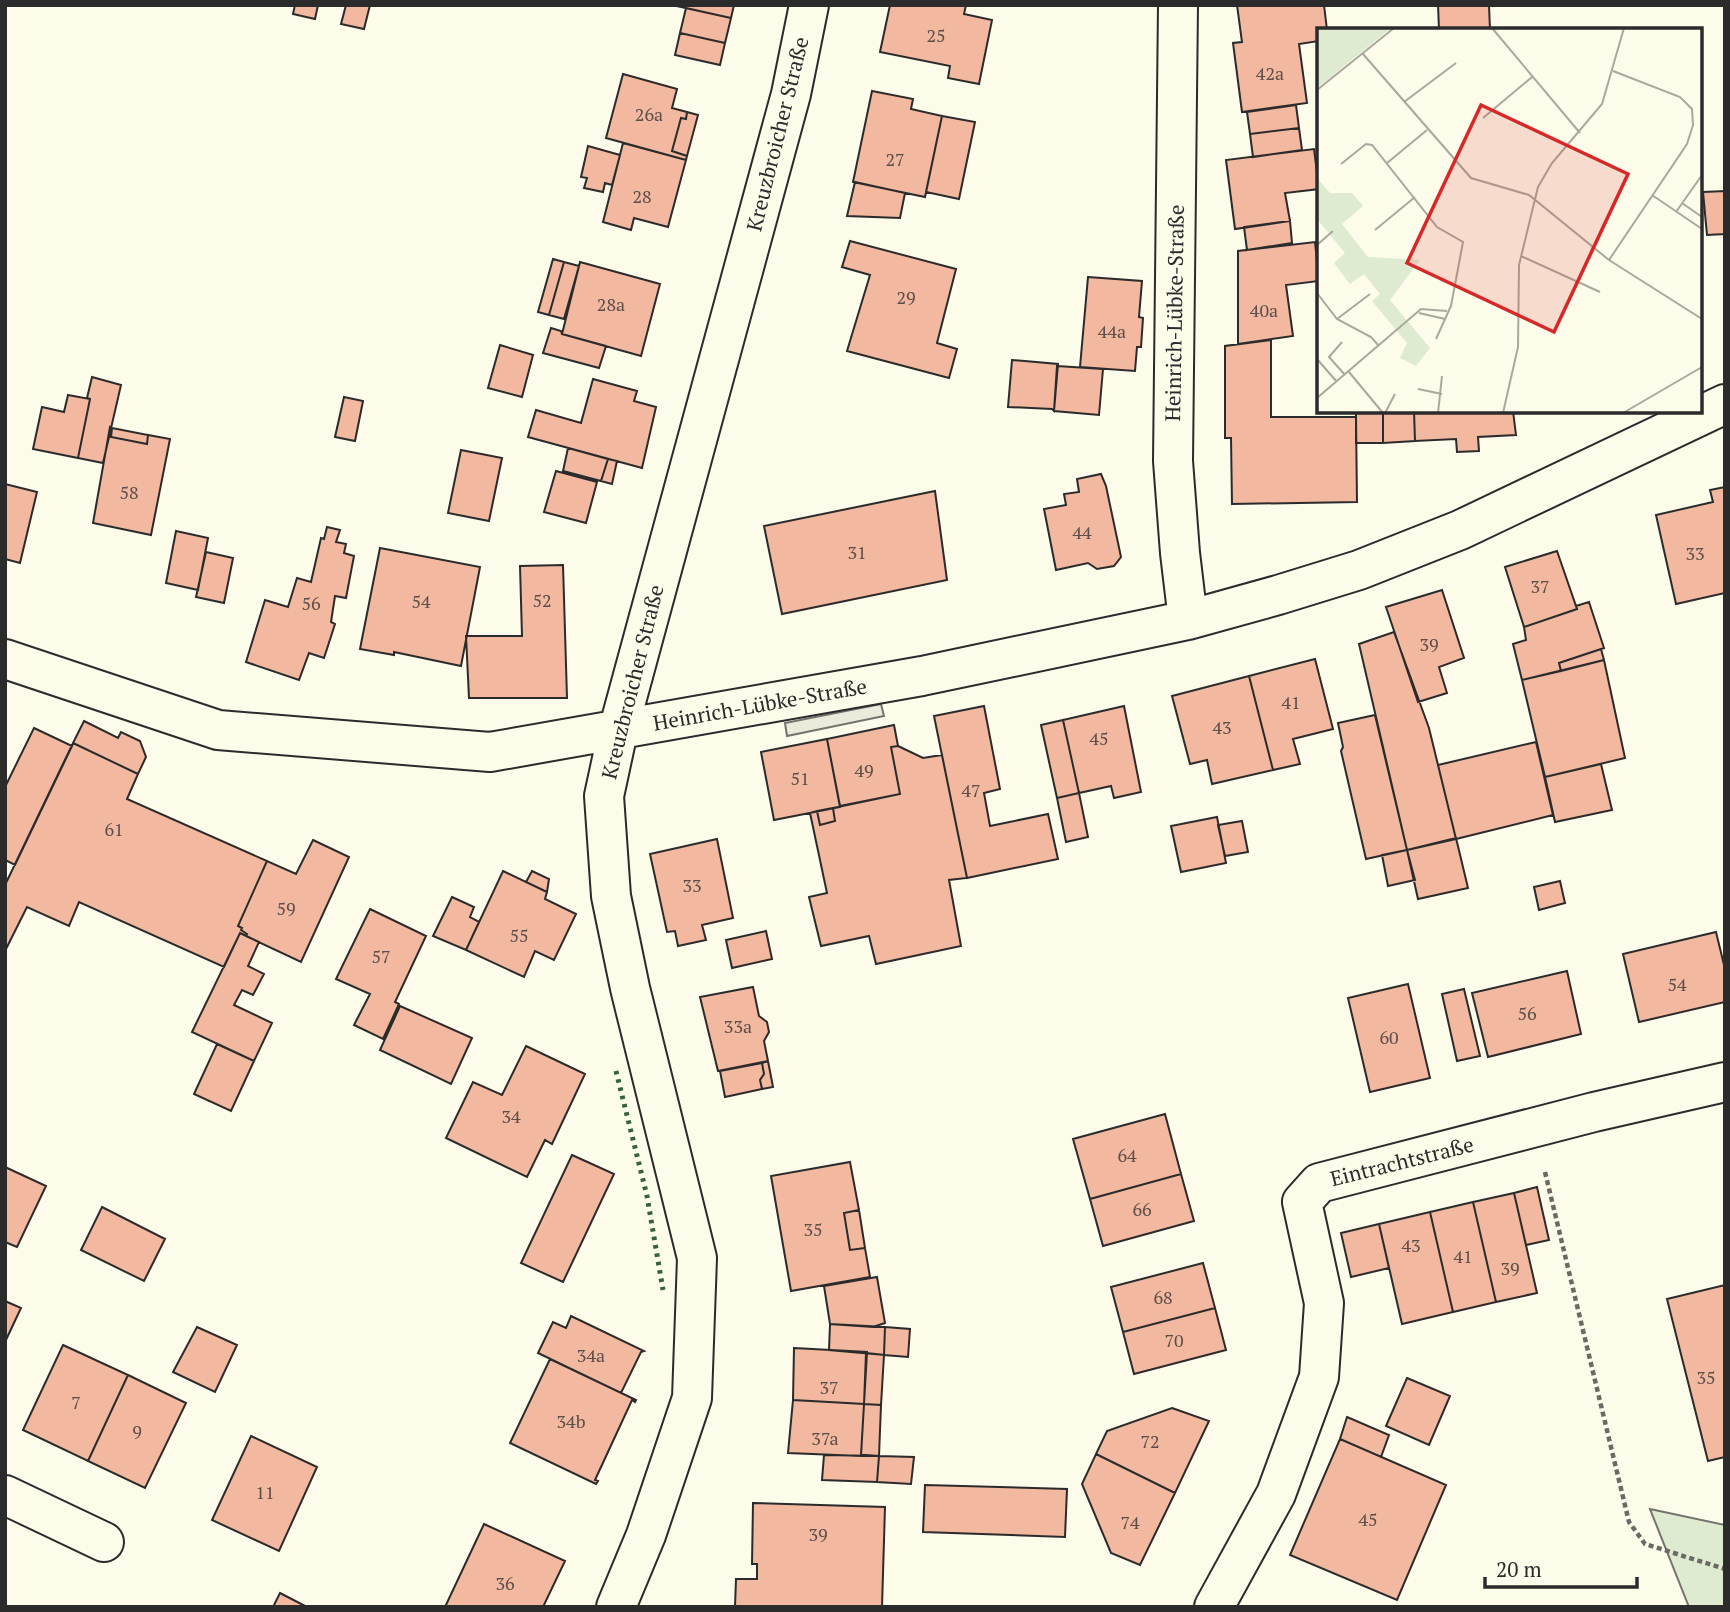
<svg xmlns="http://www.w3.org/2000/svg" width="1730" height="1612" font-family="'PT Serif',serif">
	<rect width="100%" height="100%" fill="#fdfbea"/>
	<path fill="#deebd1" stroke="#74746e" stroke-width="2" d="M1650 1509 1725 1525V1607H1689Z"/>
	<path fill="#eceadb" stroke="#74746e" stroke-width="2" d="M881 704 884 716 787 736 785 723Z"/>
	<path fill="#f2b8a0" stroke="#2b2b2b" stroke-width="2" d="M295 5H318L315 19 293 14Z
		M346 5H370L364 29 341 24Z
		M672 5H734L731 18Z
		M890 5H966L964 14 992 20 979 84 948 78 950 66 880 52Z
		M1237 5H1324L1327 30H1319V41L1299 44 1307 103 1242 112 1233 43 1242 42Z
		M1438 5H1489L1490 30H1439Z
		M686 8 731 18 725 43 680 33Z
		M680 33 725 43 720 65 675 55Z
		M623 74 677 89 672 108 687 112 686 119 681 118 672 151 687 156 686 160 606 138Z
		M872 91 913 99 911 109 942 116 925 197 853 182Z
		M1296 105 1299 128 1250 134 1247 112Z
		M687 112 698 115 687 156 672 151 681 118 686 119Z
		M942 116 975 122 959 199 926 192Z
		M1299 128 1302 150 1253 157 1250 134Z
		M623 143 686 160 668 227 634 218 631 230 603 222Z
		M588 146 620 155 612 185 605 183 603 192 584 188 587 178 581 177Z
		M1314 149 1319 189 1285 193 1290 221 1235 229 1226 160Z
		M855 182 905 193 900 218 847 216Z
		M1725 191V234L1707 235 1703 192Z
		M1290 221 1292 243 1247 250 1244 227Z
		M850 241 956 269 937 343 957 349 949 378 847 351 870 275 842 267Z
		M1315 242 1319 281 1286 285 1293 336 1238 344V251Z
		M553 259 564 262 549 315 538 312Z
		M564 262 579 266 564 319 549 315Z
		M580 262 660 284 641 356 562 334Z
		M1088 277 1142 281 1139 317 1143 318 1141 347H1137L1135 371 1080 367Z
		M551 328 561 331 562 334 606 346 599 368 543 353Z
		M1271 340V417H1356L1357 502 1232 504 1231 438H1225V346Z
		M500 345 533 355 522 397 488 388Z
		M1012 360 1058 364 1054 411 1052 409 1008 407Z
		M1057 366 1103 369 1099 415 1054 411Z
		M92 377 121 385 103 463 78 458 90 399 87 398Z
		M593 379 637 391 634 401 656 407 642 468 528 437 536 410 581 423Z
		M68 395 90 399 78 458 33 449 42 407 64 412Z
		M344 397 363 401 355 441 335 437Z
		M1356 411H1383V443H1356Z
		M1383 411H1414L1415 441 1383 443Z
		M1414 411H1513L1516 435 1478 437 1479 451 1457 452 1456 439 1415 441Z
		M110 427 112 428 111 437 147 444 148 435 170 439 151 535 93 523Z
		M112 428 148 435 147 444 111 437Z
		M568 448 608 459 601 481 563 471Z
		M461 450 502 458 489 521 448 513Z
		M608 459 617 461 612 484 601 481Z
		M556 471 597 482 586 523 544 512Z
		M1101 474 1106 486 1121 557 1114 566 1097 569 1088 563 1056 570 1044 509 1066 505 1064 494 1079 492 1077 479Z
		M5 484 37 492 20 563 5 559Z
		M1725 487V593L1676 604 1656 515 1713 502 1710 490Z
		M935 491 947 580 782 614 764 526Z
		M327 527 340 530 336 542 346 544 344 553 354 556 346 598 335 596 331 622 335 624 324 658 309 653 299 680 246 662 265 600 288 607 297 578 311 582 321 538 324 539Z
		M176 531 208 538 198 590 166 583Z
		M380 548 480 567 461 666 394 652V655L360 649Z
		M1557 551 1577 609 1524 627 1505 567Z
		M206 552 233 558 224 603 196 597Z
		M563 565 567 698H469L466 636H522L520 566Z
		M1442 590 1464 658 1439 667 1447 693 1418 702 1386 607Z
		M1589 602 1604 648 1559 663 1561 671 1522 680 1513 644 1526 640 1524 627 1577 609 1576 606Z
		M1394 632 1429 728 1456 839 1407 850 1359 644Z
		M1601 649 1604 660 1561 671 1559 663Z
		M1315 659 1333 729 1293 739 1300 764 1273 770 1249 676Z
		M1604 660 1625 758 1545 777 1522 680Z
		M1249 676 1273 770 1212 784 1207 760 1190 764 1172 696Z
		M984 706 1000 789 984 793 990 826 1048 814 1058 859 967 878 934 716Z
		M1124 706 1141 792 1114 798 1111 786 1079 793 1063 720Z
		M1375 715 1407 850 1366 859 1341 751 1343 747 1338 723Z
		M1063 720 1079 793 1057 798 1041 725Z
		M84 721 118 738 121 732 140 741 146 757 138 774 73 743Z
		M894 725 898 746 891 747 900 794 840 806 827 739Z
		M34 728 72 746 15 865 5 860V787Z
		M827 739 840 807 774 820 761 752Z
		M1536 742 1553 815 1456 839 1438 765Z
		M73 743 138 774 127 799 267 861 238 926 242 928 241 930 247 934 246 936 240 933 224 967 79 902 69 926 27 907 5 951V885Z
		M898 746 923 758 942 755 967 878 949 880 961 946 876 964 869 936 821 946 809 897 827 893 810 813 817 811 820 825 835 821 833 808 900 794 891 747Z
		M1601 764 1612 810 1555 822 1545 777Z
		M1079 793 1088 837 1066 842 1057 798Z
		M833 808 835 821 820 825 817 811Z
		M1217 817 1226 863 1181 872 1171 826Z
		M1242 821 1248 852 1225 856 1218 825Z
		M1456 838 1468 888 1418 899 1407 850Z
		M717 839 733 918 702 925 706 940 678 946 675 931 667 932 650 854Z
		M313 840 349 857 301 962 246 936 247 934 241 930 242 928 238 926 267 861 296 874Z
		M1407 850 1415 880 1388 886 1382 855Z
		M503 871 547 892 545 899 576 914 554 960 535 951 524 977 466 950Z
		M532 871 549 879 547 892 526 882Z
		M1560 881 1565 903 1539 910 1534 887Z
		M452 897 474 907 470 917 479 922 466 950 433 936Z
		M370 909 426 936 395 1002 399 1004 383 1039 354 1025 370 994 336 979Z
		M766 931 772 959 732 968 726 940Z
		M1716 932 1725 969V1002L1639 1022 1623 954Z
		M240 933 259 942 248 966 264 974 253 995 242 990 234 1005 272 1023 254 1061 192 1032Z
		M1567 971 1581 1034 1488 1057 1472 993Z
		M1408 984 1430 1078 1370 1092 1348 998Z
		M753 987 759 1016 767 1022 769 1032 764 1041 768 1061 718 1071 700 997Z
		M1464 989 1480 1056 1457 1061 1442 994Z
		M400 1006 472 1038 451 1084 380 1050Z
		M217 1044 254 1061 231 1111 194 1094Z
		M526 1046 585 1074 552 1144 545 1140 527 1177 446 1138 473 1082 502 1095Z
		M768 1061 773 1087 762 1089 760 1080 764 1074 762 1063Z
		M762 1063 764 1074 760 1080 762 1089 725 1097 720 1071Z
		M1165 1114 1181 1174 1090 1199 1073 1139Z
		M572 1155 614 1174 563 1282 521 1263Z
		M850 1162 859 1210 844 1213 850 1250 865 1248 870 1277 791 1291 771 1176Z
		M5 1167 46 1186 17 1247 5 1242Z
		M1181 1174 1194 1221 1103 1246 1090 1199Z
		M1537 1187 1549 1240 1526 1245 1514 1193Z
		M1514 1193 1537 1293 1496 1302 1473 1202Z
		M1473 1202 1496 1302 1453 1312 1430 1212Z
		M102 1207 165 1239 144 1281 81 1250Z
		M859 1210 865 1248 850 1250 844 1213Z
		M1430 1212 1453 1312 1402 1324 1379 1224Z
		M1379 1224 1389 1268 1351 1277 1341 1233Z
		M1203 1263 1215 1308 1123 1332 1111 1287Z
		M877 1277 885 1323 873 1327 830 1324 824 1286Z
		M1725 1285V1457L1708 1461 1667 1299Z
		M5 1301 21 1308 5 1342Z
		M1215 1308 1226 1350 1134 1374 1123 1332Z
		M571 1316 644 1351 641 1352 621 1393 538 1353 553 1322 566 1328Z
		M830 1324 885 1327 884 1355 829 1350Z
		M197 1327 237 1345 215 1392 173 1372Z
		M885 1327 910 1329 908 1357 884 1355Z
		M63 1345 128 1375 88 1461 23 1430Z
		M794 1348 867 1352 864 1404 793 1400Z
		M866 1353 884 1355 881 1405 864 1404Z
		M550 1359 636 1400 635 1402 632 1400 595 1480 598 1481 596 1484 510 1443Z
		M128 1375 186 1403 145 1488 88 1461Z
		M1407 1378 1450 1396 1429 1445 1386 1426Z
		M793 1400 864 1404 861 1456 788 1453Z
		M864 1404 881 1405 879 1456 861 1455Z
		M1172 1408 1209 1421 1175 1493 1096 1454 1107 1431Z
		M1347 1417 1389 1435 1381 1457 1340 1439Z
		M251 1436 317 1467 279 1551 212 1520Z
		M1340 1439 1446 1485 1397 1600 1290 1555Z
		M1096 1454 1175 1493 1140 1565 1111 1553 1082 1484Z
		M824 1455 879 1456 877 1482 822 1480Z
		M879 1456 914 1457 911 1484 877 1482Z
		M925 1485 1067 1489 1065 1537 923 1532Z
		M753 1503 885 1507 882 1607H735L736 1579H757V1564H752Z
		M484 1524 565 1561 543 1607H445Z
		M280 1593 307 1607H273Z"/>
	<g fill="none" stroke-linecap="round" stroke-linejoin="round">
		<defs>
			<path id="minor" d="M1178 5 1173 461 1180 553 1188 620
				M5 659 218 730 490 752 922 676 1188 620 1278 595 1359 570 1460 530 1725 404
				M5 1495 104 1542
				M616 1607 646 1535 692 1398 697 1258 630 988 611 896 604 796 618 731 791 94 809 5
				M1214 1607 1276 1494 1319 1377 1324 1303 1302 1202 1319 1183 1594 1112 1725 1082"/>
		</defs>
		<use href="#minor" stroke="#2b2b2b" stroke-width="42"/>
		<path stroke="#6a6964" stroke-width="4.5" stroke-dasharray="5 3.5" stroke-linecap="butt" d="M1545 1172 1629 1522 1645 1544 1725 1569"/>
		<use href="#minor" stroke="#fdfbea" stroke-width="38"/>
		<path stroke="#34623c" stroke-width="5" stroke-dasharray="3.5 5" stroke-linecap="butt" d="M616 1071 647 1196 663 1290"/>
	</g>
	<g text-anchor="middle" stroke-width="5" stroke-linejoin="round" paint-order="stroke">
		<g font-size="18" fill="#5d4e48">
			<text x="936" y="42">25</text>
			<text x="1270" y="80">42a</text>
			<text x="649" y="121">26a</text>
			<text x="895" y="166">27</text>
			<text x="642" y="203">28</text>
			<text x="906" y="304">29</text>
			<text x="611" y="311">28a</text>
			<text x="1264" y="317">40a</text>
			<text x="1112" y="338">44a</text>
			<text x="129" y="499">58</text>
			<text x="1082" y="539">44</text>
			<text x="857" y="559">31</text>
			<text x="1695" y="560">33</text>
			<text x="1540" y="593">37</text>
			<text x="542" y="607">52</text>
			<text x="421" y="608">54</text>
			<text x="311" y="610">56</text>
			<text x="1429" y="651">39</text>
			<text x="1291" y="709">41</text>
			<text x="1222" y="734">43</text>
			<text x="1099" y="745">45</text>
			<text x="864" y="777">49</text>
			<text x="800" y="785">51</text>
			<text x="971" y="797">47</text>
			<text x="114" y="836">61</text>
			<text x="692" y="892">33</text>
			<text x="286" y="915">59</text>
			<text x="519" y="942">55</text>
			<text x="381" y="963">57</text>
			<text x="1677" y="991">54</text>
			<text x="1527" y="1020">56</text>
			<text x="738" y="1033">33a</text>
			<text x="1389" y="1044">60</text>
			<text x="511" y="1123">34</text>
			<text x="1127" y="1162">64</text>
			<text x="1142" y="1216">66</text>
			<text x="813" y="1236">35</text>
			<text x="1411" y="1252">43</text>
			<text x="1463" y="1263">41</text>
			<text x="1510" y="1275">39</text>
			<text x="1163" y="1304">68</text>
			<text x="1174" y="1347">70</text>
			<text x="591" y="1362">34a</text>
			<text x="1706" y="1384">35</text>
			<text x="829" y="1394">37</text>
			<text x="76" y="1409">7</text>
			<text x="571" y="1428">34b</text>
			<text x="137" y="1438">9</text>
			<text x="825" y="1445">37a</text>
			<text x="1150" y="1448">72</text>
			<text x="265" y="1499">11</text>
			<text x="1368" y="1526">45</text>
			<text x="1130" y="1529">74</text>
			<text x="818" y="1541">39</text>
			<text x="505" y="1590">36</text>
		</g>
		<g font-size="21" fill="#2b2b2b" stroke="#fdfbea">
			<text transform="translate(778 134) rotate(-76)" y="7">Kreuzbroicher Straße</text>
			<text transform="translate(1175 313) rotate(-89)" y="7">Heinrich-Lübke-Straße</text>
			<text transform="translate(633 682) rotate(-76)" y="7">Kreuzbroicher Straße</text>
			<text transform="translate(760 705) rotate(-10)" y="7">Heinrich-Lübke-Straße</text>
			<text transform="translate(1402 1162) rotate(-14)" y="7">Eintrachtstraße</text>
		</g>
	</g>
	<g transform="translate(1317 28)">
		<rect width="385" height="385" fill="#fdfbea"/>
		<path d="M0 0H74L0 60ZM0 150 13 165H35L46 178 25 196 51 229 103 232 73 272 113 320 99 338 83 330 90 315 55 273 63 266 47 246 33 256 17 235 28 225 0 191Z" fill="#deebd1"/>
		<path fill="none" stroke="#a9a89e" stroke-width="2" d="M175 0 263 105M46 26 154 150 212 167 292 232 385 291M0 62 77 0M87 74 139 35M166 90 215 49M70 135 110 102M24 136 49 116 55 117 120 199 146 214 134 278 119 311M335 167 385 201M365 175 385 189M359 184 385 147M58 202 98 169M0 217 16 203M204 228 283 264M292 232 370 116 376 97 375 81 363 69 296 43M0 265 20 291 54 309 62 318M102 285 128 291M20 291 53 266M25 314 12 329 28 347M0 331 20 354M32 344 66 385M101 361 125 366M0 370 104 281 130 283M68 385 78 366M121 385 125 348M186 385 201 319 202 237 221 159 235 135 285 76 307 0M306 385 385 339"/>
		<path fill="#d62828" fill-opacity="0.15" stroke="#d62828" stroke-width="3.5" d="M164 77 311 146 237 304 90 235Z"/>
		<rect width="385" height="385" fill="none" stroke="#2b2b2b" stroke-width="3.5"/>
	</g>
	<rect width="1730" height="1612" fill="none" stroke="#2b2b2b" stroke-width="14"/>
	<path d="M1485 1577v10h152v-10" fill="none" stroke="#2b2b2b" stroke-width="3.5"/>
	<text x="1496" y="1577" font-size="21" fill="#2b2b2b" stroke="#fdfbea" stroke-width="5" paint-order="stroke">20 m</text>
</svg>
